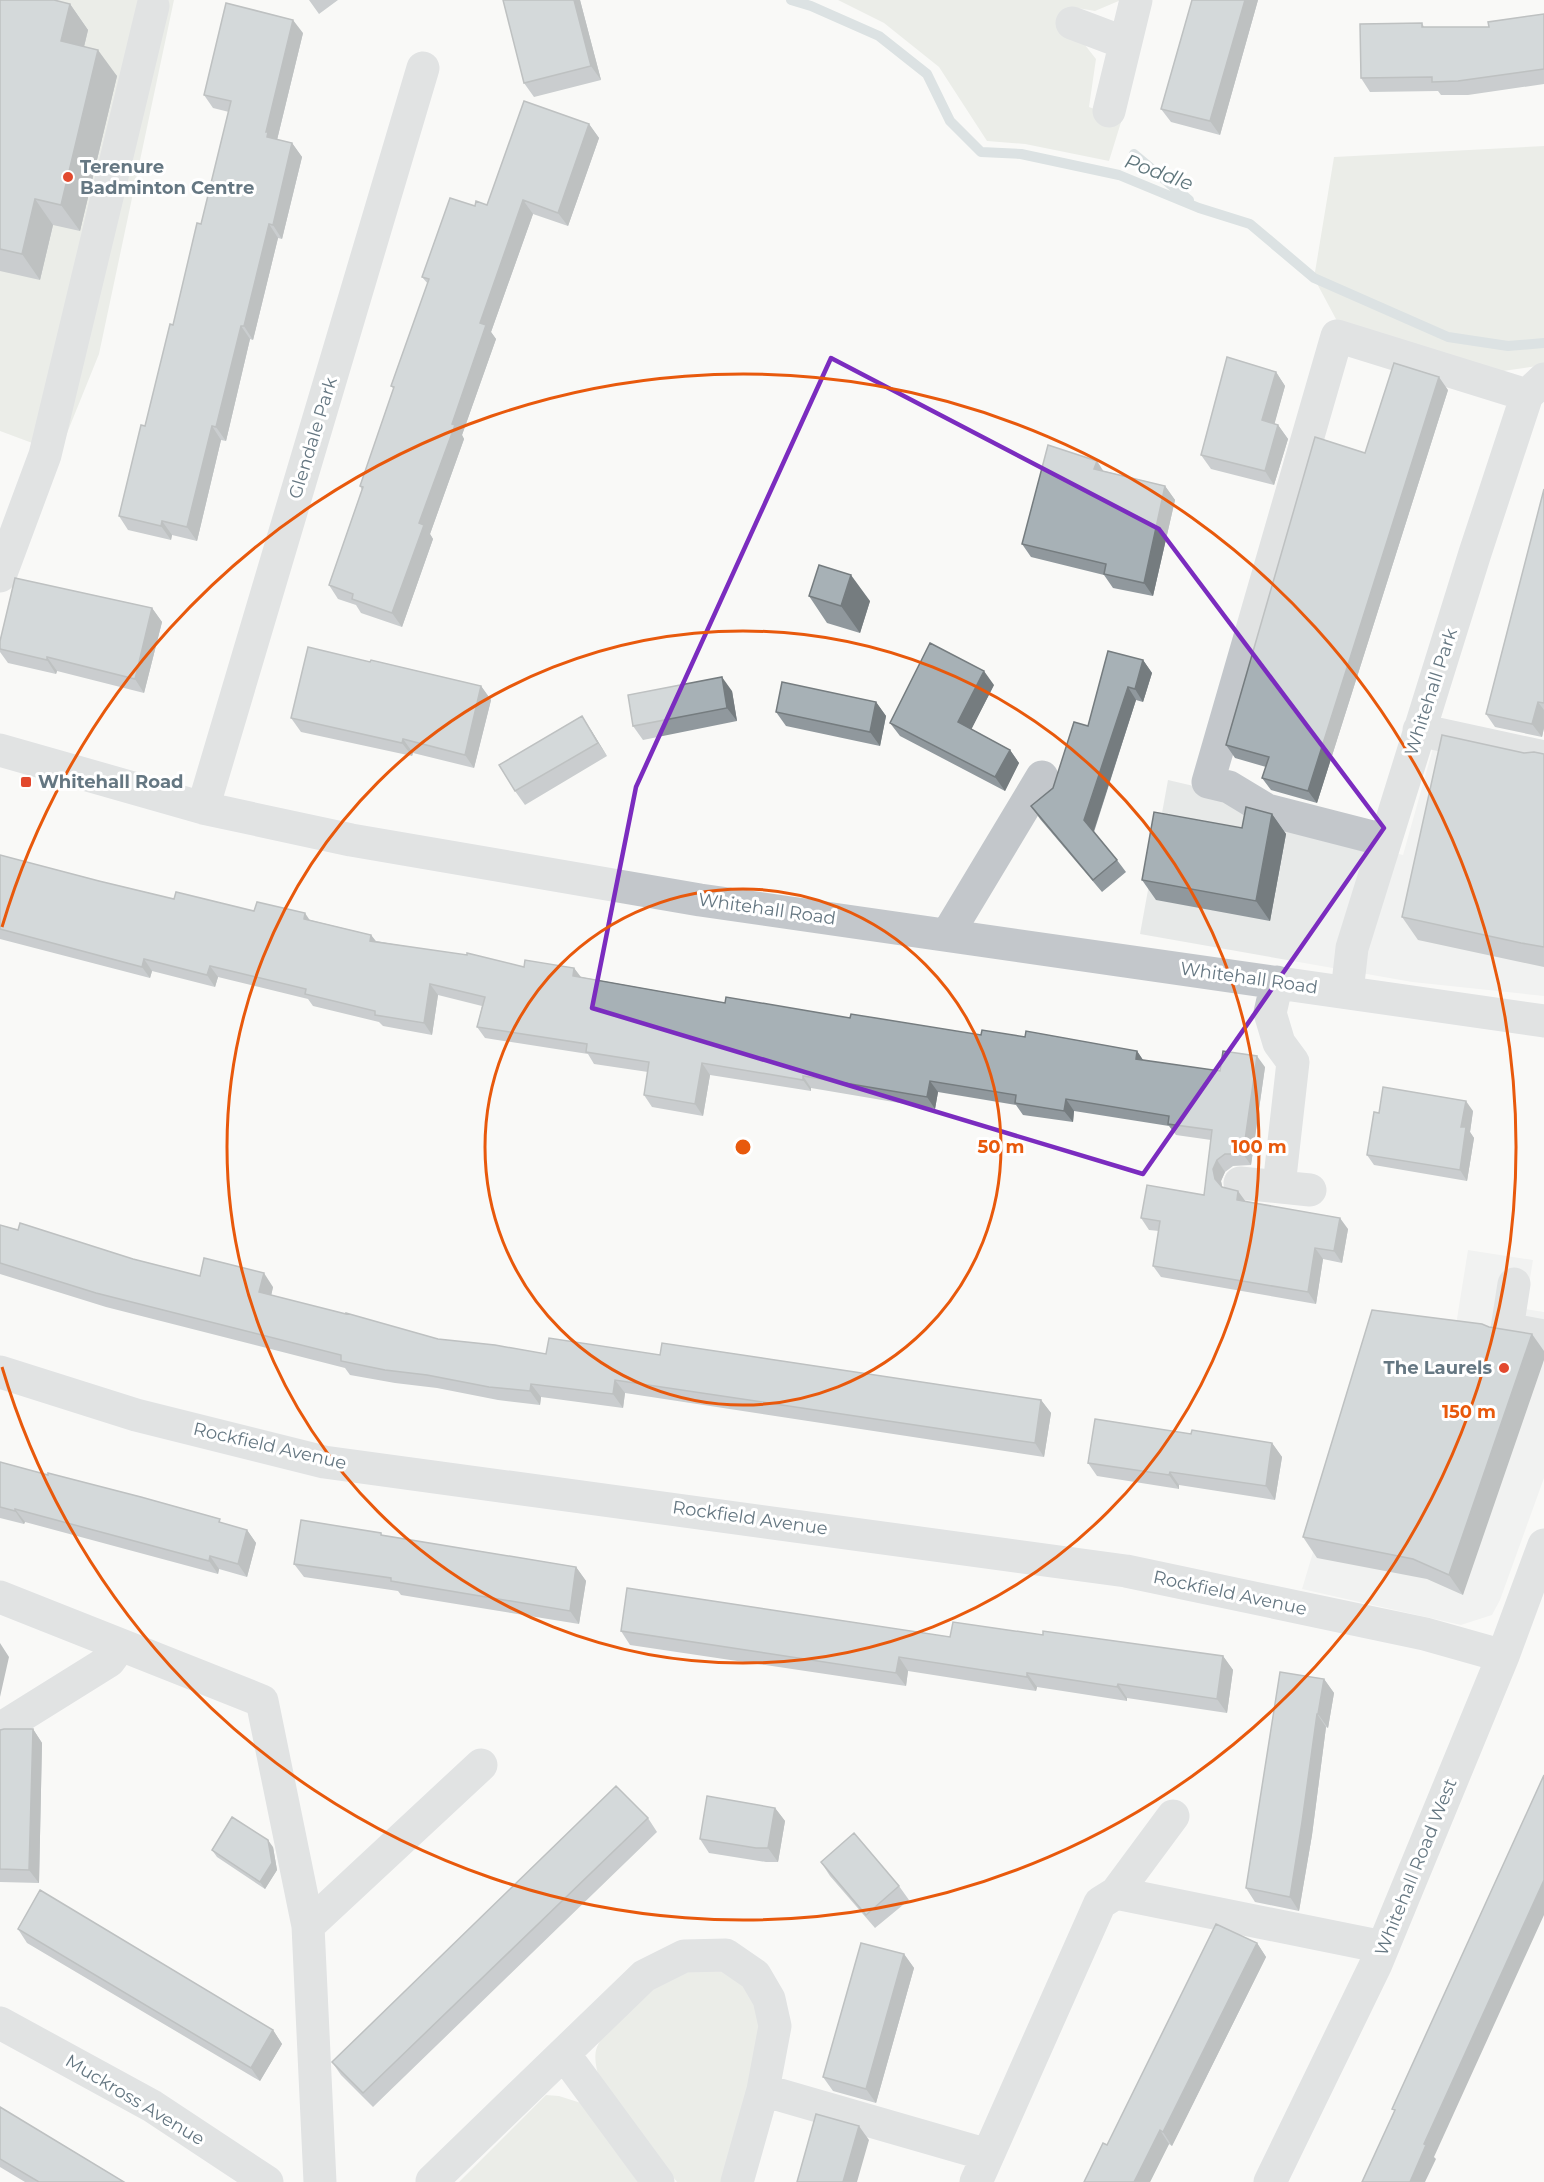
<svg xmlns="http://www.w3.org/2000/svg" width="1544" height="2182" font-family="Montserrat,sans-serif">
	<rect width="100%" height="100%" fill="#f9f9f7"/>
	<path fill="#e7e9e8" d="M1437 734 1544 763V996L1412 982 1140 934 1168 780 1198 787 1261 819 1403 855Z
		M1468 1250 1533 1260 1525 1309 1544 1312V1478L1500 1600 1492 1615 1461 1625 1302 1589 1381 1325 1455 1331Z"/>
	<path fill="#daded6" d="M0 0H174L99 354 59 453 0 431Z
		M838 0H1121L1095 11 1071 7 1065 34 1085 45 1096 59 1089 107 1122 119 1109 161 1025 144 987 141 939 67 884 23Z
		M1544 146V365L1496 372 1337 321 1314 278 1334 157Z
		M692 1968H720L740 1980 755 2000 761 2041 721 2182H677L599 2079C597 2069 593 2058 597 2047 605 2026 654 1984 675 1975 680 1972 687 1970 692 1968Z
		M546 2095 559 2096 581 2103 638 2182H459Z"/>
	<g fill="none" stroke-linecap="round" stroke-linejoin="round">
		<path stroke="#b8c6c9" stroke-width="10" d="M791 0 811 6 879 36 927 74 950 121 981 152 1021 154 1119 175 1199 208 1250 224 1314 278 1448 337 1508 346 1544 343
			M1134 154 1189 200"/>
		<path stroke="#c3c7cb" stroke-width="33" d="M1072 23 1125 43
			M1109 111 1136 0
			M0 576 45 455 153 6
			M1419 730 1544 757
			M0 750 203 808 351 840 700 900 1544 1021
			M203 808 423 68
			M1384 840 1267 810 1229 787 1208 782 1337 336 1527 395
			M947 935 1042 777
			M1277 982 1270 1013 1279 1043 1293 1062 1279 1186
			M1347 992 1352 948 1475 553 1527 395 1544 379
			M1240 1183 1310 1190
			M1514 1284 1507 1329 1544 1336
			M0 1372 136 1415 324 1462 1126 1571 1425 1634 1503 1656
			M0 1597 262 1701 308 1926
			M0 1729 109 1661 120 1646
			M1116 1893 1173 1816
			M0 2023 152 2106 267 2182
			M564 2054 658 2182
			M763 2090 988 2155
			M432 2181 644 1976 684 1956 726 1955 755 1975 769 1999 775 2026 763 2090 737 2182
			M320 2182 308 1926 481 1765
			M976 2182 1100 1903 1116 1893 1383 1947
			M1270 2182 1376 1964 1503 1656 1544 1545"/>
	</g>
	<path fill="#90989d" d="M0 0 70 4 88 30 84 47 117 76 80 231 53 225 40 280 0 271Z
		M309 0H338L319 14Z
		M580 0 601 80 534 97 524 83Z
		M1192 0H1258L1220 135 1171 122 1161 109Z
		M1544 14V84L1468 95H1441L1438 91 1370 92 1361 78 1422 23 1424 27H1489Z
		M303 33 277 140 292 143 302 157 282 239 278 238 253 340 250 339 226 441 221 440 197 541 172 535 171 540 128 530 119 516 145 426 201 224 229 112 213 108 204 95Z
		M589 124 599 138 568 226 533 214 491 332 496 339 462 435 464 439 430 534 433 539 402 627 361 613 356 605 338 599 329 585 362 490 360 486 394 389 391 386 428 284 422 277 475 206 487 205Z
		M1276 372 1285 386 1274 424 1278 425 1288 439 1274 485 1211 469 1201 455Z
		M1448 390 1317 803 1271 790 1262 778 1266 767 1235 758 1226 745 1365 453Z
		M1104 471 1165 486 1175 500 1153 596 1113 588 1104 575 1031 557 1022 544Z
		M1544 489V728L1542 737 1495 727 1486 714Z
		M809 596 870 601 860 633 827 623Z
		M152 608 162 622 144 693 57 671 56 674 8 663 0 652V641Z
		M1143 660 1152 673 1143 702 1136 700 1094 832 1117 860 1126 872 1102 892 1040 819 1031 806 1053 788Z
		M370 662 481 686 491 700 474 768 413 753 412 756 301 732 291 718Z
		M994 685 971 729 1010 750 1019 763 1005 791 900 736 890 723Z
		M732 691 737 721 643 740 633 726Z
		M876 702 886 716 880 746 786 726 776 712Z
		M591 730 607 756 525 805 515 791Z
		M1524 753 1544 754V967L1418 940 1402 917Z
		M1272 814 1286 834 1270 921 1156 900 1142 880 1242 828Z
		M0 855 99 881 174 899 310 920 371 935 376 941 524 967 574 968 581 977 725 1003 850 1018 981 1035 1025 1037 1137 1051 1143 1060 1220 1071 1265 1067 1251 1165 1233 1166 1225 1172 1221 1181 1222 1187 1246 1202 1348 1229 1342 1263 1323 1259 1316 1304 1161 1277 1153 1266 1159 1231 1149 1230 1141 1218 1204 1195 1211 1140 1176 1135 1169 1126 1074 1111 1073 1122 1023 1115 1016 1105 938 1092 935 1109 811 1088V1091L710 1075 703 1116 652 1107 644 1095 648 1072 594 1064 588 1054 485 1038 477 1027 482 1006 438 995 432 1035 383 1026 379 1022 313 1006 308 999 218 977 215 987 152 971 150 978 0 939Z
		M1473 1111 1470 1132 1474 1138 1467 1181 1374 1165 1367 1155 1379 1113Z
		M0 1225 200 1276 273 1287 271 1295 438 1339 546 1354 660 1355 1041 1400 1051 1413 1044 1457 625 1393 623 1408 541 1397 540 1405 498 1400 437 1388 395 1383 350 1375 345 1368 106 1307 0 1274Z
		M1482 1324 1463 1595 1427 1579 1317 1558 1303 1537Z
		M1191 1434 1272 1443 1282 1457 1275 1500 1179 1485V1489L1097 1476 1088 1463Z
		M0 1462 247 1530 256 1543 247 1577 219 1569 218 1574 25 1522 24 1524 0 1518Z
		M381 1533 383 1536 576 1567 586 1581 579 1624 401 1595 398 1591 304 1577 294 1564Z
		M621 1631 950 1637 1043 1635 1223 1656 1233 1670 1227 1713 1127 1698V1701L1037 1687 1036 1691 908 1671 906 1686 630 1645Z
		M1324 1679 1334 1693 1328 1728 1326 1727 1312 1835 1299 1911 1255 1902 1246 1888Z
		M33 1729 42 1743 39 1883 0 1882V1730Z
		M775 1808 785 1821 778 1862H766L709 1853 700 1839Z
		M648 1818 657 1832 373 2107 341 2075 332 2062Z
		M273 1847 277 1870 265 1889 217 1857 212 1850Z
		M821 1862 899 1886 909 1900 875 1928 830 1876Z
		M18 1929 273 2030 282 2044 260 2081 27 1943Z
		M1257 1943 1266 1957 1172 2146 1169 2144 1150 2182H1084L1107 2145Z
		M904 1954 914 1968 876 2103 833 2091 823 2077Z
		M0 2107 124 2182H25L0 2167Z"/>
	<path fill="#757c7f" d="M574 0H580L601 80 591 66Z
		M1245 0H1258L1220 135 1210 121Z
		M70 4 88 30 79 67 61 41Z
		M293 20 303 33 276 144 267 137 266 132Z
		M98 50 117 76 80 231 61 205Z
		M589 124 599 138 568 226 558 213Z
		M292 143 302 157 282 239 273 225Z
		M35 199 53 225 40 280 22 254Z
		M523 200 533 214 491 332 496 339 462 435 464 439 430 534 433 539 402 627 392 613 480 323Z
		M269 224 278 238 253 340 244 326Z
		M241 326 250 339 226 441 216 427Z
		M1276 372 1285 386 1272 433 1262 420Z
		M1439 377 1448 390 1317 803 1308 791Z
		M1278 425 1288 439 1274 485 1265 471Z
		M212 426 221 440 197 541 187 527Z
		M1097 461 1106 475 1094 469Z
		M1165 486 1175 500 1153 596 1144 583Z
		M162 521 172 535 171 540 161 526Z
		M851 575 870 601 860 633 841 606Z
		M152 608 162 622 144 693 135 679Z
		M47 657 57 671 56 674 47 660Z
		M1143 660 1152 673 1143 702 1135 689Z
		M984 671 994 685 968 736 958 722Z
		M722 677 732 691 737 721 727 708Z
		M481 686 491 700 474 768 465 755Z
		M1128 687 1136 700 1093 833 1084 820Z
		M876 702 886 716 880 746 870 732Z
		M1538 702 1544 710V728L1542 737 1532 724Z
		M582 716 591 730 607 756 598 743Z
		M403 739 413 753 412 756 402 743Z
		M1010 750 1019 763 1005 791 995 777Z
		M1272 814 1286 834 1270 921 1256 901Z
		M305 913 313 925 304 919Z
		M371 935 379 946 370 941Z
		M144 959 152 971 150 978 142 967Z
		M210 966 218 977 215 987 207 975Z
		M574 968 582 979 573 976Z
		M430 984 438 995 432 1035 424 1023Z
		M1137 1051 1145 1063 1136 1059Z
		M1257 1056 1265 1067 1251 1165 1243 1154Z
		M702 1063 710 1075 703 1116 695 1104Z
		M803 1076 811 1088V1091L803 1080Z
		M930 1081 938 1092 935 1109 927 1097Z
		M1066 1099 1074 1111 1073 1122 1064 1111Z
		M1466 1101 1473 1111 1470 1132 1474 1138 1467 1181 1460 1170 1461 1127Z
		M1217 1160 1225 1172 1221 1181 1223 1190 1215 1179 1213 1169Z
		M1238 1191 1246 1202 1237 1200Z
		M1340 1218 1348 1229 1342 1263 1334 1251Z
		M1315 1248 1323 1259 1316 1304 1308 1292Z
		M264 1273 273 1287 269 1306 259 1292Z
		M1532 1334 1544 1351V1360L1463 1595 1449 1575Z
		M615 1380 625 1393 623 1408 613 1394Z
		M531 1384 541 1397 540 1405 530 1391Z
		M1041 1400 1051 1413 1044 1457 1035 1443Z
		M1272 1443 1282 1457 1275 1500 1266 1486Z
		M1170 1472 1179 1485V1489L1169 1475Z
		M15 1509 25 1522 24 1524 15 1511Z
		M247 1530 256 1543 247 1577 238 1564Z
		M210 1556 219 1569 218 1574 209 1561Z
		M576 1567 586 1581 579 1624 570 1611Z
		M0 1643 9 1657 0 1697Z
		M1223 1656 1233 1670 1227 1713 1217 1699Z
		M899 1657 908 1671 906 1686 896 1673Z
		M1027 1673 1037 1687 1036 1691 1027 1677Z
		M1324 1679 1334 1693 1328 1728 1318 1714Z
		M1118 1684 1127 1698V1701L1117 1687Z
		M1317 1714 1326 1727 1312 1835 1299 1911 1290 1897Z
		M33 1729 42 1743 39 1883 29 1870Z
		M775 1808 785 1821 778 1862 768 1848Z
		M268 1840 273 1847 277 1870 265 1889 260 1882Z
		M1544 1880V1915L1434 2157 1436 2159 1425 2182H1409L1424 2144Z
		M1257 1943 1266 1957 1172 2146 1163 2132Z
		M904 1954 914 1968 876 2103 866 2089Z
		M273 2030 282 2044 260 2081 251 2068Z
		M859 2126 869 2140 857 2182H843Z
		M1160 2130 1169 2144 1150 2182H1134Z"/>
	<path fill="#a7b1b6" stroke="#757c7f" stroke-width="1.5" d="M0 0H54L70 4 61 41 98 50 61 205 35 199 22 254 0 249Z
		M503 0H574L591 66 524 83Z
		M1192 0H1245L1210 121 1161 109Z
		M226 3 293 20 266 132H268L267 137 292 143 273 225 269 224 244 326H241L216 427 212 426 187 527 162 521 161 526 119 516 141 425 145 426 170 324 173 325 197 223 201 224 231 101 204 95Z
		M1544 14V69L1458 81 1432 82V77L1361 78 1360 24 1422 23V27H1489L1488 22Z
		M524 101 589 124 558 213 523 200 480 323 486 325 452 424 455 425 419 523 424 525 392 613 352 599 353 594 329 585 363 487 360 486 394 387 391 386 429 279 422 277 450 198 475 206 476 201 487 205Z
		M1227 357 1276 372 1262 420 1278 425 1265 471 1201 455Z
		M1394 363 1439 377 1308 791 1262 778 1269 757 1226 745 1315 437 1365 453Z
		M1048 445 1097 461 1094 469 1165 486 1144 583 1104 574 1106 564 1022 544Z
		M1544 489V703L1538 702 1532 724 1486 714Z
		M819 565 851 575 841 606 809 596Z
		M15 578 152 608 135 679 47 657V660L0 649V641Z
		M930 643 984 671 958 722 1010 750 995 777 890 723Z
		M308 647 370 662 371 660 481 686 465 755 403 739 402 743 291 718Z
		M1108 651 1143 660 1135 689 1128 687 1084 820 1117 860 1093 880 1031 806 1053 788 1074 722 1088 726Z
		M722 677 727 708 633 726 628 695Z
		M782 682 876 702 870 732 776 712Z
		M582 716 598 743 515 791 499 765Z
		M1442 735 1524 753 1534 752 1544 754V947L1521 943 1402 917Z
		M1246 807 1272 814 1256 901 1142 880 1154 812 1242 828Z
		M0 855 99 881 174 899 176 892 254 911 257 902 305 913 304 919 371 935 370 941 467 955V953L524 967 525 960 574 968 573 976 725 1003 726 997 850 1018 851 1014 981 1035 982 1030 1025 1037 1026 1031 1137 1051 1136 1059 1220 1071 1223 1051 1257 1056 1243 1154H1225L1217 1160 1213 1169 1215 1179 1222 1187 1238 1191 1237 1200 1340 1218 1334 1251 1315 1248 1308 1292 1153 1266 1160 1221 1141 1218 1147 1185 1204 1195 1212 1130 1168 1124 1169 1116 1066 1099 1064 1111 1015 1103 1016 1095 930 1081 927 1097 803 1076V1080L702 1063 695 1104 644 1095 649 1062 586 1052 587 1044 477 1027 485 997 430 984 424 1023 375 1015V1011L305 994 306 989 210 966 207 975 144 959 142 967 0 929Z
		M1383 1087 1466 1101 1461 1127H1466L1460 1170 1367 1155 1374 1112 1379 1113Z
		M20 1223 133 1259 200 1276 204 1258 264 1273 259 1292 346 1314V1313L438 1339 495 1345 546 1354 549 1338 660 1355 662 1343 1041 1400 1035 1443 615 1380 613 1394 531 1384 530 1391 489 1387 427 1375 385 1370 341 1361V1355L96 1293 0 1263V1225L18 1230Z
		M1372 1310 1482 1324 1489 1327 1532 1334 1449 1575 1413 1559 1303 1537Z
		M1095 1419 1191 1434 1192 1430 1272 1443 1266 1486 1170 1472 1169 1475 1088 1463Z
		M0 1462 48 1475V1473L141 1497 220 1519 219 1522 247 1530 238 1564 210 1556 209 1561 15 1509V1511L0 1507Z
		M301 1520 381 1533V1535L576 1567 570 1611 391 1581V1578L294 1564Z
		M627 1588 950 1637 953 1622 1043 1635V1631L1223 1656 1217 1699 1118 1684 1117 1687 1027 1673V1677L899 1657 896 1673 621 1631Z
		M1280 1672 1324 1679 1318 1714H1317L1302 1822 1290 1897 1246 1888Z
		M4 1729H33L29 1870 0 1869V1730Z
		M1544 1775V1880L1424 2144 1426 2145 1410 2182H1362L1395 2110 1392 2109Z
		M616 1786 648 1818 363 2093 332 2062Z
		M707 1796 775 1808 768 1848H756L700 1839Z
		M232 1817 268 1840 272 1863 260 1882 212 1850Z
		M854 1833 899 1886 866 1915 821 1862Z
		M40 1890 273 2030 251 2068 18 1929Z
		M1216 1924 1257 1943 1163 2132 1160 2130 1134 2182H1084L1103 2143 1107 2145Z
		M861 1943 904 1954 866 2089 823 2077Z
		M0 2107 124 2182H39L0 2159Z
		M816 2114 859 2126 843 2182H797Z"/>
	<path d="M0 0H1544V2182H0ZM831 358 1159 529 1384 828 1143 1174 592 1008 636 787Z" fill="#f9f9f7" fill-opacity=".55" fill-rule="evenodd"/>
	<path fill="none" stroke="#7b2cbf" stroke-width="4.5" stroke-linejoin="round" d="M831 358 1159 529 1384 828 1143 1174 592 1008 636 787Z"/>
	<g fill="none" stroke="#e8590c" stroke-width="3">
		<circle cx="743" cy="1147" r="258"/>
		<circle cx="743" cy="1147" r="516"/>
		<path d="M2 927A773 773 0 1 1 2 1367"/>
	</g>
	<g fill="#e2492e" stroke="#fff" stroke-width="2">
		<circle cx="68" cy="177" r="6"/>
		<rect x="20" y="776" width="12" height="12" rx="3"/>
		<circle cx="1504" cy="1368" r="6"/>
	</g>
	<g text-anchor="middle" stroke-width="6" stroke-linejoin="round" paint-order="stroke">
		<g font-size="18" font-weight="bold" fill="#657782" stroke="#fff" text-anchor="start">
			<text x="80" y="173">Terenure<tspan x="80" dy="21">Badminton Centre</tspan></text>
			<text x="38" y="788">Whitehall Road</text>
			<text x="1492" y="1374" text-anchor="end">The Laurels</text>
		</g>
		<g font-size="18" fill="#657782" stroke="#fff">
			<text transform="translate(313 438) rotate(-73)" y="6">Glendale Park</text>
			<text transform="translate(1431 692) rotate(-72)" y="6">Whitehall Park</text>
			<text transform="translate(767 909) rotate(8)" y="6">Whitehall Road</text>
			<text transform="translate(1249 978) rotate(8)" y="6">Whitehall Road</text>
			<text transform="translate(270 1446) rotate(13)" y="6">Rockfield Avenue</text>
			<text transform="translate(750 1518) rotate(8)" y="6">Rockfield Avenue</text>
			<text transform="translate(1230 1593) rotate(12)" y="6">Rockfield Avenue</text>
			<text transform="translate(1416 1867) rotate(-68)" y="6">Whitehall Road West</text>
			<text transform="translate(135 2100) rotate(31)" y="6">Muckross Avenue</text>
		</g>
		<g font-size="20" font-style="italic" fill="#5f767c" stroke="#fff">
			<text transform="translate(1159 172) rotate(20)" y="7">Poddle</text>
		</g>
	</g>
	<circle cx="743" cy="1147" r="9" fill="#e8590c" stroke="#fff" stroke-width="3"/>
	<g font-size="18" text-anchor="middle" font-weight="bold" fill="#e8590c" stroke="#fff" stroke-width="6" stroke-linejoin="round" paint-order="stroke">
		<text x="1001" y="1153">50 m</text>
		<text x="1259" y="1153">100 m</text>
		<text x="1469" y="1418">150 m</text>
	</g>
</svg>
